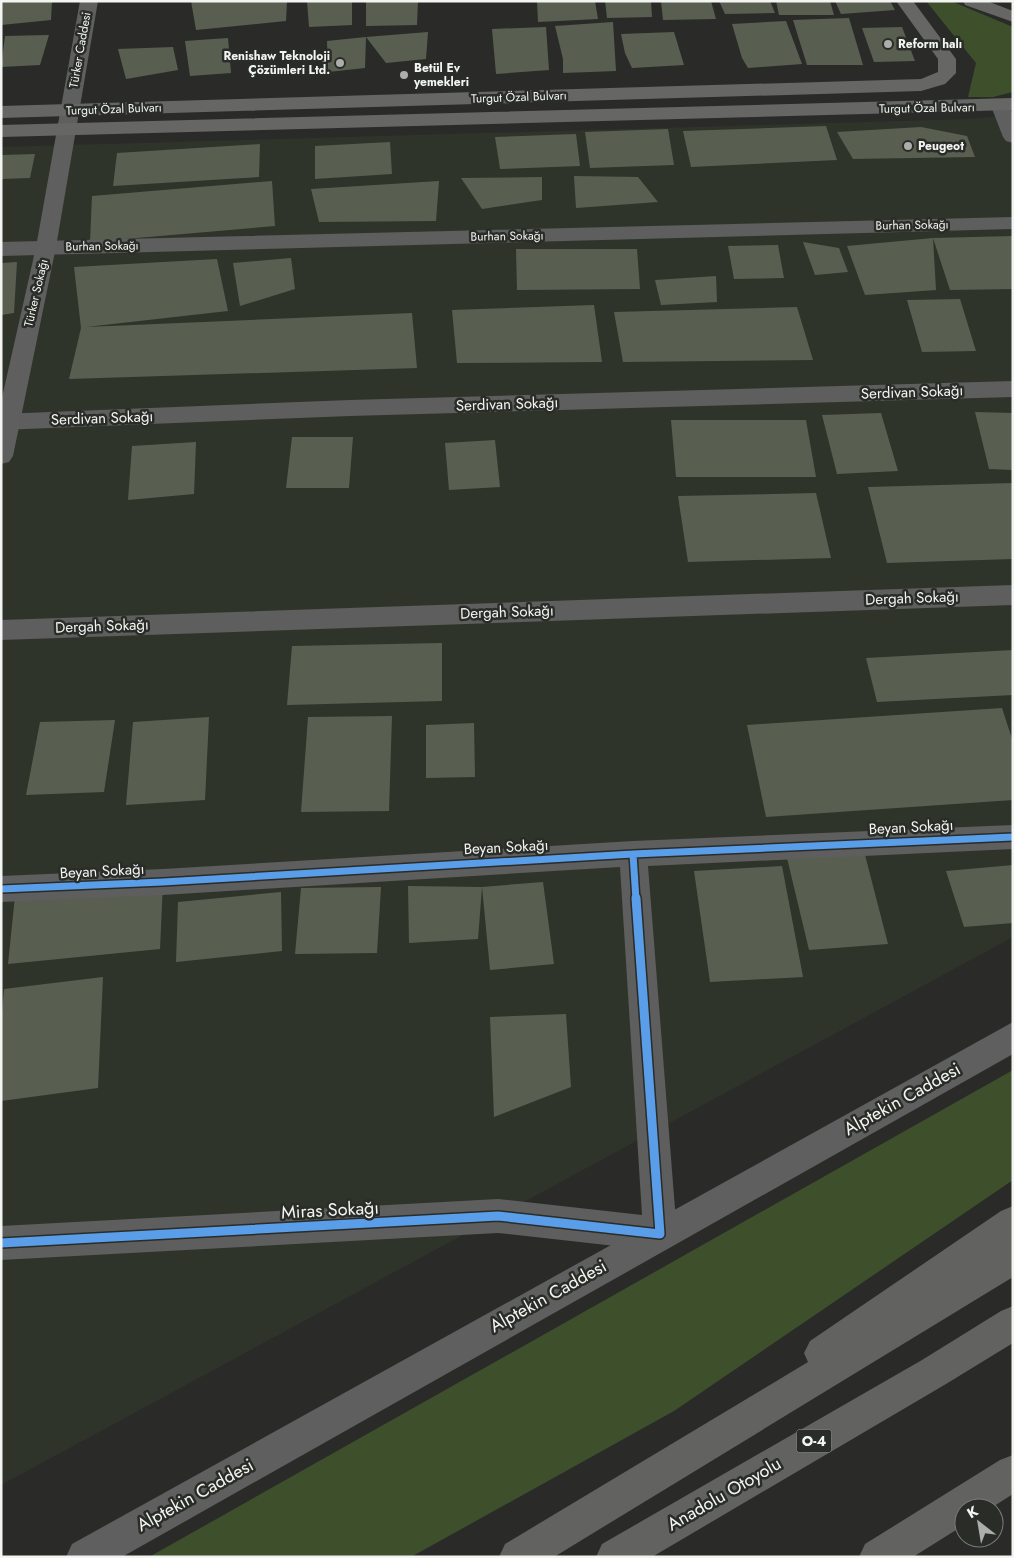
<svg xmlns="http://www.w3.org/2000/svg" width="1014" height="1558" font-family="Jost,sans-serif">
	<rect width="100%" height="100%" fill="#2a2b29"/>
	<path fill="#2f342b" d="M1013 115V937L1 1485V147L973 119Z"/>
	<path fill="#3d4f2b" d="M926 1H951L1013 27V92L993 97H968L976 63Z
		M1013 1070V1180L674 1411 411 1557H149Z"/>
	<path fill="#585f50" d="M1 1H52L51 20 1 25Z
		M191 1H287L286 21 196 30Z
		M307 1H352V25L309 27Z
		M366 1H418L417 25 366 26Z
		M537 1H595L598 19 538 22Z
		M605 1H651L652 17 607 18Z
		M661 1H711L716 19 663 20Z
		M719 1H770L775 13 725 14Z
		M776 1H830L834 15H779Z
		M835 1H890L895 10 841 14Z
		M849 18 863 65H807L793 20Z
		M786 21 802 64 748 68 742 58 732 24Z
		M613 22 616 71 563 73V59L555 26Z
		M546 27 549 70 496 74 492 29Z
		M902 27 915 61 874 62 862 28Z
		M428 32 426 59 386 63 366 37Z
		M674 32 684 65 632 68 625 53 621 34Z
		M49 35 40 65 1 67 5 36Z
		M366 37 365 68 328 72 327 41Z
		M228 38 231 73 190 76 185 41Z
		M173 47 178 70 126 79 118 49Z
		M826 126 837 160 691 167 683 131Z
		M921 127 967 136 975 157 853 159 837 132Z
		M668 129 674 165 590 168 585 132Z
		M576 134 580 166 500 169 495 137Z
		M390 142 392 174 315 179V146Z
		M260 144 259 177 113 186 117 153Z
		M35 154 30 178 1 179V155Z
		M574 176 638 177 658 202 576 208Z
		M542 177V200L482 209 461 178Z
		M272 181 275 226 90 242 92 196Z
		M439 181 436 221 319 222 311 189Z
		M1013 236V289L950 290 933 238 936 290 865 295 847 246 933 238Z
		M803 242 839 248 848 272 815 275Z
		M778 245 784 278 734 279 728 246Z
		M516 249H637L640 289 517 290Z
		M291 258 295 289 240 306 233 263Z
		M217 259 228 311 86 327 412 313 417 368 69 379 81 328 74 267Z
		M17 262 14 313 1 315V263Z
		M716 276 717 302 661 305 655 280Z
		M960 299 976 351 922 352 907 300Z
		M594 305 602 362 457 363 452 310Z
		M797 307 813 360 623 362 614 312Z
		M975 412 1013 413V470L989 469Z
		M881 413 898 471 837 474 822 415Z
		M671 420H806L816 477H676Z
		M292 437H353L349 488H286Z
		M495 440 500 487 449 490 445 443Z
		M196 442 194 494 128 500 132 446Z
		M1013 483V559L887 563 868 487Z
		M816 493 831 558 688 562 678 496Z
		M442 643V701L287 705 292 646Z
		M1013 650V695L877 702 866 658Z
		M1002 708 1013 742V800L766 817 747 725Z
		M392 716 389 811 301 812 308 717Z
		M209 717 205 800 126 805 133 722Z
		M115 720 104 792 26 795 40 722Z
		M474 723 475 777 426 778V725Z
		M864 851 888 944 809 950 787 858Z
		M1013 865V923L964 927 946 871Z
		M782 866 803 977 710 982 694 871Z
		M163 882 160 949 8 964 15 896Z
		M543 882 554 964 490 970 482 887 478 939 409 943 408 886 482 887Z
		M381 887 377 953 295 954 301 888Z
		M281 892 282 951 176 962 178 902Z
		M103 977 98 1088 1 1101V1024L4 989Z
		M566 1014 571 1087 494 1117 490 1017Z"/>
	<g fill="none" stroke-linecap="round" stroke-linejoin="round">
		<path fill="#5d5e5d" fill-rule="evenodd" d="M1013 217V229L1 256V242Z
			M1013 381V397L350 416 1 430V414L350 400Z
			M1013 585V605L1 640V620Z
			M1013 825V849L648 866 677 1234 672 1246 660 1251 498 1233 1 1260V1226L498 1199 642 1215 620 867 163 895 1 902V876L163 869 633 841Z"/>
		<path fill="#5f5f5f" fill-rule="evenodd" d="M80 1H98L56 247 13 456 9 462 1 464V402L36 247Z
			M1000 100 1007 102 1013 114V143L1006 141 1003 137 991 106 993 102Z
			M1013 1022V1054L122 1557H66L72 1544Z"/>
		<path fill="#666665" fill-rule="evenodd" d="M896 1H913L956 59V73L945 84 921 91 1 118V106L921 79 938 72V59Z
			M963 1H987L1013 11V22L965 5Z
			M1013 98V110L1 137V125Z"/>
		<path fill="#626361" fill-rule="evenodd" d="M1013 1206V1277L554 1557H499L505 1544 808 1362 804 1353 810 1341 1001 1211Z
			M1013 1306V1343L946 1384 652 1557H596L602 1544 922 1360 1001 1311Z
			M1013 1455V1494L991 1508H964V1525L913 1557H859L865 1544 1000 1460Z"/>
		<defs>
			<path id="cycleway-far1" d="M633 854 636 900
				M1 889 163 882 633 854 1013 837"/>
			<path id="cycleway" d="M1 1243 498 1216 660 1234 636 898"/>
		</defs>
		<use href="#cycleway-far1" stroke="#2a2c28" stroke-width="10"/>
		<use href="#cycleway" stroke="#2a2c28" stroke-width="12"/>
		<use href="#cycleway-far1" stroke="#5a9eea" stroke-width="7"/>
		<use href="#cycleway" stroke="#5a9eea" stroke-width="9"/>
	</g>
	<g fill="#adaeac" stroke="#2a2c28" stroke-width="2">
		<circle cx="888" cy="44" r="5"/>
		<circle cx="340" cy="63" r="5"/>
		<circle cx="404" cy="75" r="5"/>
		<circle cx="908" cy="146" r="5"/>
	</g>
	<g text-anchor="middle" stroke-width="5" stroke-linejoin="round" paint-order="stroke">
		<g font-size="12" font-weight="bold" fill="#f3f5f2" stroke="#2a2c28" text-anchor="start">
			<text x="898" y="48">Reform halı</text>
			<text x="330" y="60" text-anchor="end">Renishaw Teknoloji<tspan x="330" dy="14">Çözümleri Ltd.</tspan></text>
			<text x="414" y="72">Betül Ev<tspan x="414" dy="14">yemekleri</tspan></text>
			<text x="918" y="150">Peugeot</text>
		</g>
		<g font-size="12" fill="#f3f5f2" stroke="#2a2c28">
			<text transform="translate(80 50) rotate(-80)" y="4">Türker Caddesi</text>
			<text transform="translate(519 97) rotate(-2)" y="4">Turgut Özal Bulvarı</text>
			<text transform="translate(927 108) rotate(-1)" y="4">Turgut Özal Bulvarı</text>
			<text transform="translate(114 109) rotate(-2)" y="4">Turgut Özal Bulvarı</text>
			<text transform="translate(912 225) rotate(-1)" y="4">Burhan Sokağı</text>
			<text transform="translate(507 236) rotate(-1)" y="4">Burhan Sokağı</text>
			<text transform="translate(102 246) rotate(-1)" y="4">Burhan Sokağı</text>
			<text transform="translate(36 293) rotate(-77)" y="4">Türker Sokağı</text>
		</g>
		<rect fill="#2a2c28" stroke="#b7b9b5" stroke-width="1" x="796.5" y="1429.5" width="35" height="23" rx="4"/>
		<g font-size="14" font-weight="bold" fill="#f3f5f2">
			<text x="814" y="1446">O-4</text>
		</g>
		<g font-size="15" fill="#f3f5f2" stroke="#2a2c28">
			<text transform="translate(912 392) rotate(-2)" y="5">Serdivan Sokağı</text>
			<text transform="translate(507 404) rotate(-2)" y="5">Serdivan Sokağı</text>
			<text transform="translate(102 418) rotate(-2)" y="5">Serdivan Sokağı</text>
			<text transform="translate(912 598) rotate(-2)" y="5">Dergah Sokağı</text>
			<text transform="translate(507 612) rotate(-2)" y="5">Dergah Sokağı</text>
			<text transform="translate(102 626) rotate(-2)" y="5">Dergah Sokağı</text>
			<text transform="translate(911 827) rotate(-3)" y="5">Beyan Sokağı</text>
			<text transform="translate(506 847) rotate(-3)" y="5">Beyan Sokağı</text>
			<text transform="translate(102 871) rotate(-3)" y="5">Beyan Sokağı</text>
		</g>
		<g font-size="18" fill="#f3f5f2" stroke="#2a2c28">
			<text transform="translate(902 1099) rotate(-29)" y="6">Alptekin Caddesi</text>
			<text transform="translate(330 1210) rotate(-3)" y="6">Miras Sokağı</text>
			<text transform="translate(548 1296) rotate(-29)" y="6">Alptekin Caddesi</text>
			<text transform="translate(724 1494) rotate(-30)" y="6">Anadolu Otoyolu</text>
			<text transform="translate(195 1495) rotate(-29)" y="6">Alptekin Caddesi</text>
		</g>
	</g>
	<rect width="1014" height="1558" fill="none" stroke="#f3f5f2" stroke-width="5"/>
	<g transform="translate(979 1523) rotate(329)"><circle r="24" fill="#2a2c28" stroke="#7a7c79"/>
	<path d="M0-4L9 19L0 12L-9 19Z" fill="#adaeac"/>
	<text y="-8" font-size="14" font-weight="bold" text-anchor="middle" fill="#f3f5f2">K</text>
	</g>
</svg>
